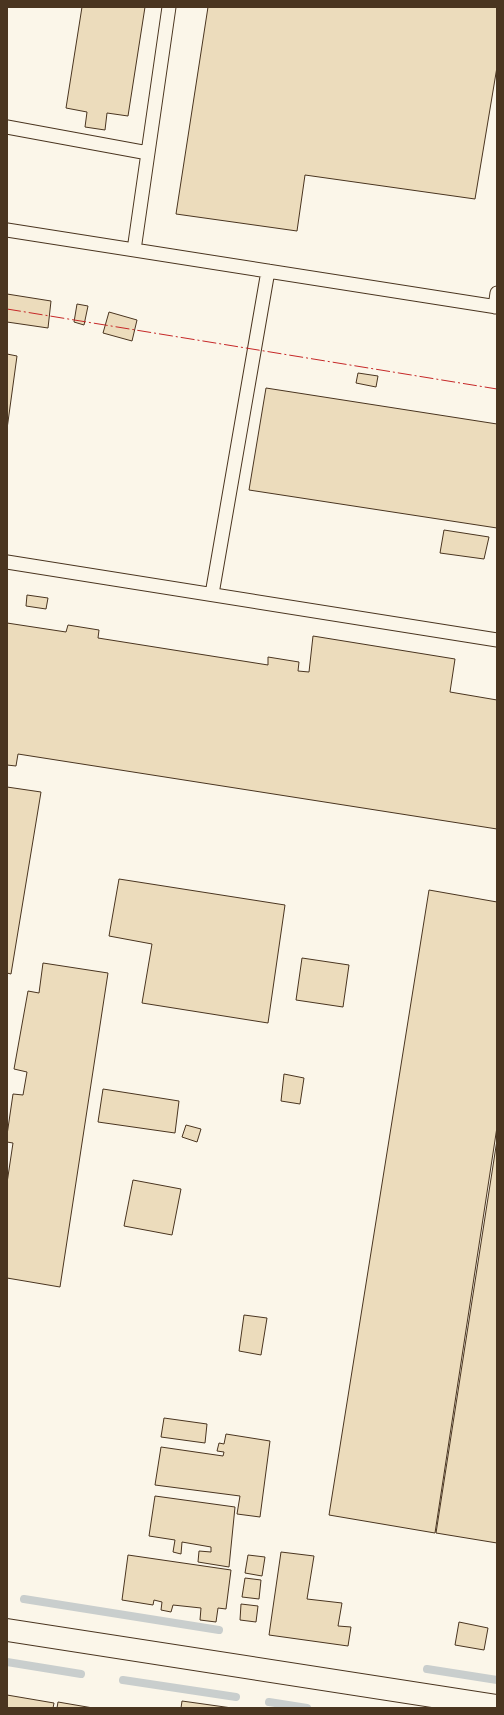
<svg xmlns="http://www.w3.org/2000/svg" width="504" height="1715" font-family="'Varela Round',sans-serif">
	<rect width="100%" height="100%" fill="#fbf6e9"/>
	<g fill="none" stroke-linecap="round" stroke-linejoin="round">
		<path stroke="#c9cecd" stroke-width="8" d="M24 1599 219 1630
			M7 1662 81 1674
			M427 1669 497 1680
			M123 1680 236 1697
			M269 1702 307 1708"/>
	</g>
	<path fill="#ecdcbc" stroke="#4a3520" d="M82 7H145L128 116 107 113 105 130 85 127 87 112 66 108Z
		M208 7H497V67L475 199 305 175 297 231 176 214Z
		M7 294 51 301 48 328 7 322Z
		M77 304 88 306 84 325 74 322Z
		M109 312 137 320 132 341 103 333Z
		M7 354 17 356 7 429Z
		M358 373 378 376 376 387 356 383Z
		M266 388 497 424V528L249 490Z
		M444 530 489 537 484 559 440 553Z
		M27 595 48 598 46 609 26 606Z
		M7 623 66 632 68 625 99 630 98 638 268 665V657L299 662 298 671 309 672 313 636 455 659 450 692 497 700V829L18 754 16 766 7 765Z
		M7 787 41 792 11 974 7 973Z
		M119 879 285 905 268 1023 142 1003 152 944 109 936Z
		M429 890 497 902V1127L435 1533 329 1515Z
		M302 958 349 965 343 1007 296 1000Z
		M43 963 108 973 60 1287 7 1278V1183L13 1143 7 1142V1135L13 1094 23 1095 27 1072 14 1069 28 991 39 993Z
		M284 1074 304 1078 300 1104 281 1101Z
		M103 1089 179 1101 175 1133 98 1122Z
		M186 1125 201 1129 197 1142 182 1137Z
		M497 1140V1543L436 1533Z
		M133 1180 181 1189 172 1235 124 1226Z
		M244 1315 267 1318 261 1355 239 1351Z
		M164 1418 207 1424 205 1443 161 1437Z
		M226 1434 270 1441 260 1517 237 1514 240 1496 155 1485 161 1447 223 1456 224 1452 217 1451 219 1443 224 1444Z
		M155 1496 235 1507 229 1567 198 1562 199 1551 211 1552V1547L182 1542 181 1554 173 1552 175 1540 149 1536Z
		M281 1552 314 1556 307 1599 342 1603 338 1626 351 1627 348 1646 269 1635Z
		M128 1555 231 1570 226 1609 218 1608 216 1622 200 1620 201 1608 173 1605 171 1612 161 1610 162 1602 154 1600 153 1605 122 1600Z
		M248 1555 265 1557 262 1576 245 1573Z
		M245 1578 261 1580 259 1599 242 1597Z
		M241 1604 258 1606 256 1622 240 1620Z
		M459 1622 488 1628 484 1650 455 1645Z
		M7 1695 54 1703 53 1708H7Z
		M182 1701 232 1708H181Z
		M58 1702 93 1708H57Z"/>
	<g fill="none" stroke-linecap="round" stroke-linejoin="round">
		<defs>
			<path id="service" d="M7 127 148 153
				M7 230 497 307
				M134 250 169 7
				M495 307 497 293
				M7 562 497 640
				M212 594 268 271"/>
			<path id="minor" d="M7 1630 497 1706"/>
		</defs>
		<use href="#service" stroke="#4a3520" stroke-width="15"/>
		<use href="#minor" stroke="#4a3520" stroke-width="24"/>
		<use href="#service" stroke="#fbf6e9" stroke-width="13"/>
		<use href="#minor" stroke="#fbf6e9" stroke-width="22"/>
		<path stroke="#c62828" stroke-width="1" stroke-dasharray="14 3 2 3" stroke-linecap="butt" d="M7 309 497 389"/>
	</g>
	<rect width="504" height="1715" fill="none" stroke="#4a3520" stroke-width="16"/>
</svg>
